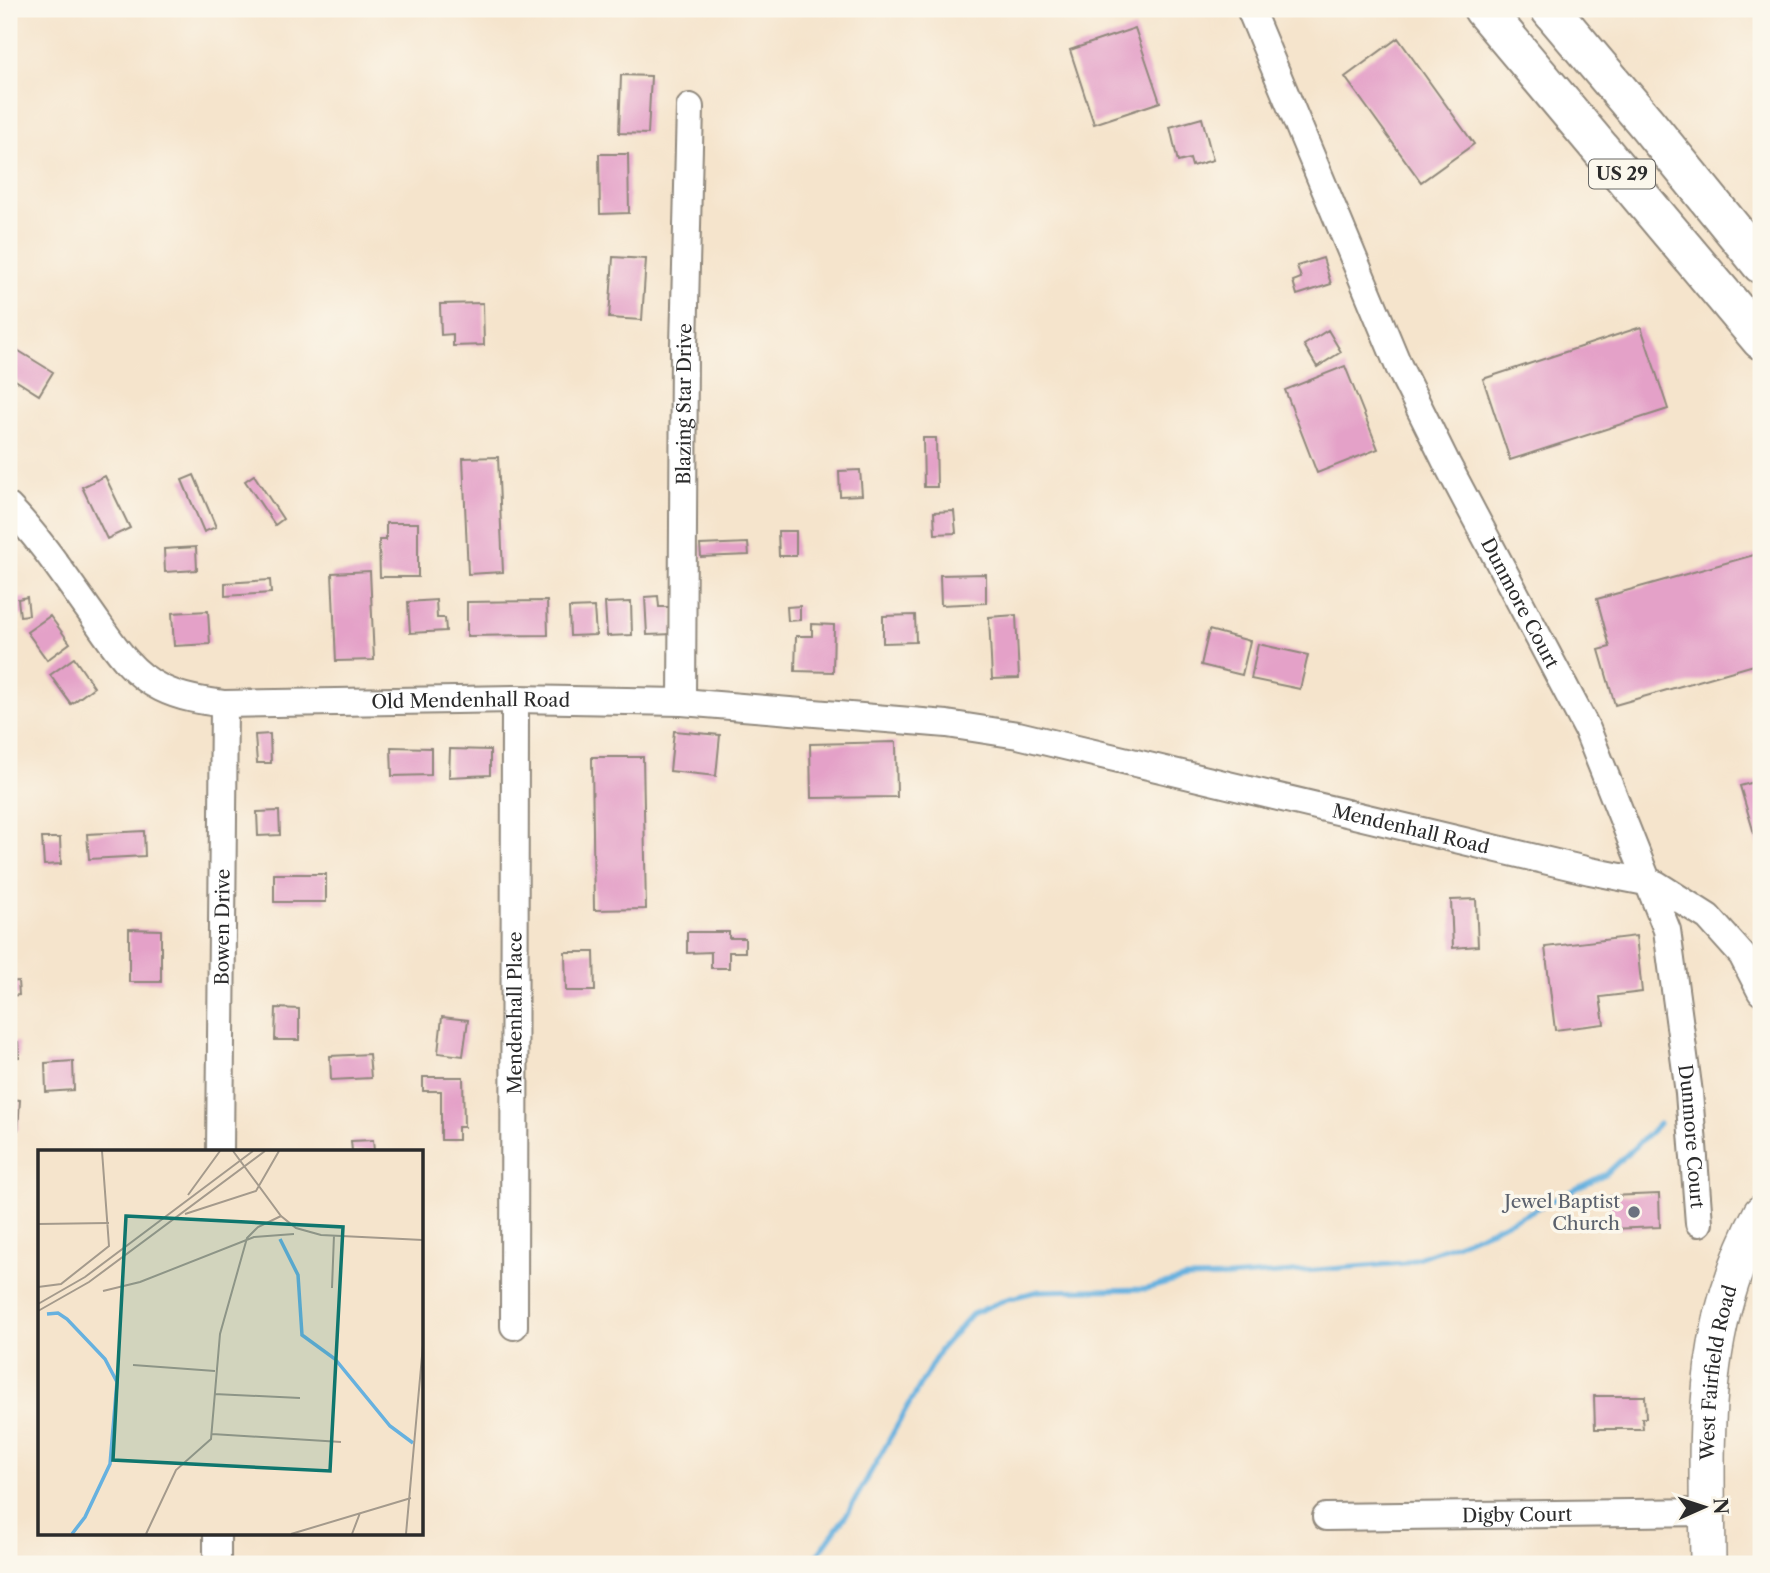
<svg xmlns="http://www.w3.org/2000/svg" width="1770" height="1573" font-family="'Libre Caslon Text',serif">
	<rect width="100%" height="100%" fill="#fbf7ec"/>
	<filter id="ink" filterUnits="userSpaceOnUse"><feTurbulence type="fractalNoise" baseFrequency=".0143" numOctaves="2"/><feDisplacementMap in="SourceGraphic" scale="14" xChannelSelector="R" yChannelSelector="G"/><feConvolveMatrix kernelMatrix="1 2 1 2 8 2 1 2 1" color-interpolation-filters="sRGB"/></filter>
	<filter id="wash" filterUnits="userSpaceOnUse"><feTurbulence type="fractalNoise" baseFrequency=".00686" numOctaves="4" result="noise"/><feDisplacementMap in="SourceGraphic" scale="28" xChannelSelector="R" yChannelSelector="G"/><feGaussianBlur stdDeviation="1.57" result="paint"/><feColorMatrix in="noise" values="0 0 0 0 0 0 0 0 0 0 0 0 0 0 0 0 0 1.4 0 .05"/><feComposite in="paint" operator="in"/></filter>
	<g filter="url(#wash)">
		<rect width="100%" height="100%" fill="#f5e4cc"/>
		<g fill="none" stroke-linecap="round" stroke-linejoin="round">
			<path stroke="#66b1df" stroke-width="5" d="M811 1564 847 1514 940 1350 972 1314 1007 1299 1039 1291 1146 1289 1186 1278 1229 1277 1404 1263 1464 1241 1524 1215 1607 1173 1659 1124"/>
		</g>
		<g id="blocks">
			<path fill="#e4a1c8" d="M1135 28 1160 102 1094 124 1070 50Z
				M1398 38 1474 144 1421 182 1345 77Z
				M621 75 651 76 648 134 619 133Z
				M1202 118 1213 160 1192 166 1190 159 1178 162 1170 127Z
				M599 154H628L629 213 600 214Z
				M613 257 646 259 642 320 609 318Z
				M1323 258 1331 284 1297 295 1293 281 1301 278 1297 266Z
				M483 303 484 345 453 346V334L441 335 440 304Z
				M1641 327 1668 409 1510 460 1483 379Z
				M1328 330 1341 352 1317 367 1304 345Z
				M14 348 53 372 39 395 9 376V356Z
				M1345 366 1378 449 1317 473 1285 390Z
				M923 438H936L937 487H924Z
				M498 457 503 572 468 574 463 458Z
				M860 470 862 495 840 496 839 471Z
				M194 475 216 527 204 532 182 480Z
				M254 475 283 519 275 525 245 481Z
				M105 476 130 528 107 539 82 487Z
				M954 511 956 533 935 534 934 512Z
				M386 523H418V577H380L379 540H386Z
				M778 531H796V556H779Z
				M748 543 749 555 701 557 700 545Z
				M196 547 197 570 165 572 164 549Z
				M1761 553V663L1615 705 1599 650 1610 647 1597 599Z
				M370 571 374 660 336 661 332 573Z
				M986 574V603L941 605 940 575Z
				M270 580 271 593 225 596V583Z
				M658 596 659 607H672L674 634 647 635 645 597Z
				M27 597 29 615 20 616 18 599Z
				M436 600 437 618H445L446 631 410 633 408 602Z
				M547 601 548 635 467 636V602Z
				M631 602 632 635 607 636 605 603Z
				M800 606V620L788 621 787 607Z
				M594 607 596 635 570 636 569 608Z
				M208 611 210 644 174 646 172 613Z
				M915 615 916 642 883 643V616Z
				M1016 615 1019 678 992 679 989 617Z
				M50 616 70 643 47 660 27 632Z
				M812 624 834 625 833 672 795 671 796 636H812Z
				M1209 630 1250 641 1242 675 1201 665Z
				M1258 644 1308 655 1300 689 1251 679Z
				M74 658 94 687 71 704 50 675Z
				M674 731 720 735 716 776 670 771Z
				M270 734 271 763H257L255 735Z
				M896 742 897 797 811 798 810 744Z
				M391 747 431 748V775L392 776Z
				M450 749 490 750V775L449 777Z
				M592 757H643L646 909 594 910Z
				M1761 780V857L1740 786Z
				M279 811 280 835 258 836 257 812Z
				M144 831 145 856 89 859 87 834Z
				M42 838H60L61 864 44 865Z
				M274 874H326V902H274Z
				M1476 899 1478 946 1453 948 1451 900Z
				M129 929 161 930V982H129Z
				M687 932H729V938H745V952H729V968H711V952L687 953Z
				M1636 936 1642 992 1600 997 1604 1024 1555 1030 1545 947Z
				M565 952H594L595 991H566Z
				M18 981 19 995 9 996V982Z
				M276 1008 299 1009V1040H275Z
				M442 1017 468 1020 463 1056 438 1053Z
				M18 1042 19 1057 9 1058V1043Z
				M369 1054 371 1078 331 1080 330 1056Z
				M73 1061 74 1090 46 1092 45 1063Z
				M423 1077H463L464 1127H458V1140H441V1091H423Z
				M9 1099 20 1100 18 1130H9Z
				M373 1140 374 1151H352L351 1141Z
				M1659 1194 1660 1227 1609 1229V1196Z
				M1594 1396H1645L1646 1418H1642L1643 1429H1595Z"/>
		</g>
	</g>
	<g filter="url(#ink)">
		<use href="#blocks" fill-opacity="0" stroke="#90887c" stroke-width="2"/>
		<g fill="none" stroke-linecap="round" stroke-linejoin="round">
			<defs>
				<g id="minor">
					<path id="s1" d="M1250 9 1399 367 1447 464 1587 729 1667 930 1689 1093 1699 1223"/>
					<path id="s2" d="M9 507C39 538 63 574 88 609 109 638 128 672 161 688 181 698 203 701 224 704L515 699 682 702 947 724 1018 735 1590 871 1656 884 1708 917 1742 955 1761 992"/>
					<path id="s3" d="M682 702 684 346 690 107"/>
					<path id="s4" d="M220 1151 224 704"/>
					<path id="s5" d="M514 1326 515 699"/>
					<path id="s6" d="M1326 1517 1708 1512"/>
					<path d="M217 1564V1533"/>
				</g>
				<g id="major">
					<path id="s7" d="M1708 1564C1707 1436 1698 1331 1761 1213"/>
				</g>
				<path id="highway" d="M1483 9 1761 340
					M1550 9 1648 125 1761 264"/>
			</defs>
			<use href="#minor" stroke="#90887c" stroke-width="30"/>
			<use href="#major" stroke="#90887c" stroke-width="38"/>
			<use href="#highway" stroke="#90887c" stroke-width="42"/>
			<use href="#minor" stroke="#fff" stroke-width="26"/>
			<use href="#major" stroke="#fff" stroke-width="35"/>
			<use href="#highway" stroke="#fff" stroke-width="38"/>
		</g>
	</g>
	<circle fill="#6b7280" stroke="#fbf7ec" stroke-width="2.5" cx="1634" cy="1212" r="7"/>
	<g text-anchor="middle" stroke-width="7" stroke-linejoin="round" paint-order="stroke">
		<rect fill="#fbf7ec" stroke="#696865" stroke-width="2" x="1589" y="159.5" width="66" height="29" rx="5"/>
		<g font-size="18" font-weight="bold" fill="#2b2b2b">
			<text x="1622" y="180">US 29</text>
		</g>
		<g font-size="19" fill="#2b2b2b" stroke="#fbf7ec">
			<text dy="7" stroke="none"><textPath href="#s3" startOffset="298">Blazing Star Drive</textPath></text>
			<text dy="7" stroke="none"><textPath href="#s1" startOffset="653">Dunmore Court</textPath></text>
			<text dy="7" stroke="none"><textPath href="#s2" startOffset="550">Old Mendenhall Road</textPath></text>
			<text dy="7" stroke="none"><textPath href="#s2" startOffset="1503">Mendenhall Road</textPath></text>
			<text dy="7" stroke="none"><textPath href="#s4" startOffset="224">Bowen Drive</textPath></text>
			<text dy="7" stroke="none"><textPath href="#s5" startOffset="313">Mendenhall Place</textPath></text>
			<text dy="7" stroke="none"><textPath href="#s1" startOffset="1220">Dunmore Court</textPath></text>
			<text dy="7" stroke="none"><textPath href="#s7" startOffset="192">West Fairfield Road</textPath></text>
			<text dy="7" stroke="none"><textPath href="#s6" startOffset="191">Digby Court</textPath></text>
		</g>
		<g font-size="19" fill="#5b616d" stroke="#fbf7ec" text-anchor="end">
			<text x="1620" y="1208">Jewel Baptist<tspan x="1620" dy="22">Church</tspan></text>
		</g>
	</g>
	<g transform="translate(38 1150)">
		<rect width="385" height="385" fill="#f5e4cc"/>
		<path fill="none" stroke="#66b1df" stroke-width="3.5" d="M242 89 260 125 264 185 297 209 352 276 375 293M9 164 20 163 29 169 67 209 79 232 72 314 47 367 34 384"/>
		<path fill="none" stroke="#a49a8c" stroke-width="2" d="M195 1 243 66 258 78 283 85 385 90M150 45 182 1M147 64 218 41 241 1M0 74 71 73M0 137 23 134 71 96 64 1M294 138 296 85M65 141 102 132 216 87 256 84M0 154 47 127 215 1M0 161 51 132 227 1M95 215 177 221M176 244 262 248M174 284 303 292M108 384 138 320 173 289 182 184 209 88 220 77 243 66M253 384 373 348M314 384 322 363M368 384 385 195"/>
		<path fill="#0f766e" fill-opacity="0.15" stroke="#0f766e" stroke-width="3.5" d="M88 66 305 77 292 321 75 310Z"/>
		<rect width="385" height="385" fill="none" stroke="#2b2b2b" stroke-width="3.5"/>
	</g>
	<rect width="1770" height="1573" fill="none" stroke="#fbf7ec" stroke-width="35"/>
	<g transform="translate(1704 1507) rotate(87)" stroke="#fbf7ec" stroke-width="5" paint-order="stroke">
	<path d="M0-5L12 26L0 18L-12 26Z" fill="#2b2b2b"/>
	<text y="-10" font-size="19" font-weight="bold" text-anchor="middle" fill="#2b2b2b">N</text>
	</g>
</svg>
